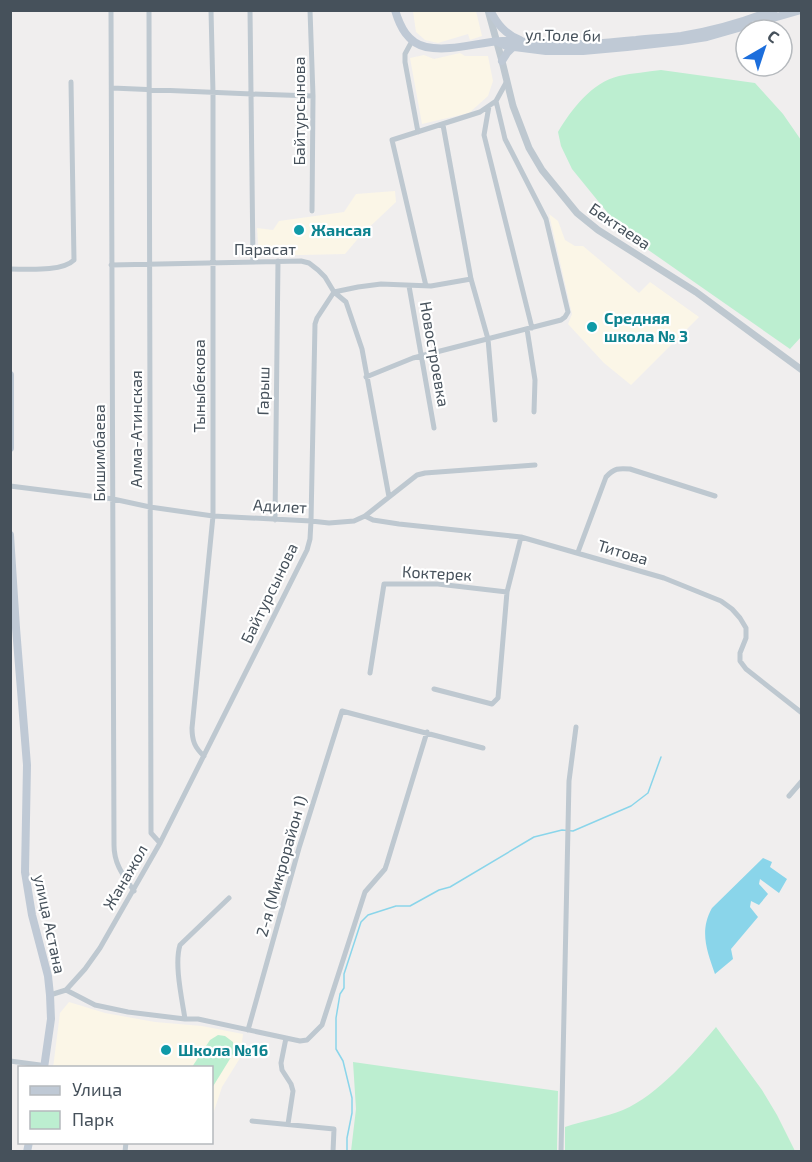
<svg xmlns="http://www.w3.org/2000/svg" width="812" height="1162" font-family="'Exo 2',sans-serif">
	<rect width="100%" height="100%" fill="#f0eeee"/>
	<path fill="#fbf6e7" d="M413 11H476L482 36 470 40 468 34 438 43 425 40 416 32Z
		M460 53 465 56H488L493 81 488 96 469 113 422 124 410 58 424 55 434 59Z
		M395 191 396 202 361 235 345 254 259 256 257 228 273 230 279 221 344 212 356 194Z
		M549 214 558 221 565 240 575 246H583L639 293 650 282 699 317 631 385 604 363 568 324 572 314Z
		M69 1002 105 1013 155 1022 202 1026 243 1034 240 1058 222 1087 212 1117V1068H53L60 1013Z"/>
	<path fill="#bceed0" d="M661 70 755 83 783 114 801 140V337L790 349 624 233 572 169 561 146 558 132C571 110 592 82 619 76 633 73 647 72 661 70Z
		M716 1027 762 1090 777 1115 795 1151H565V1127C583 1121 606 1117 623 1110 658 1095 692 1055 716 1027Z
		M218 1035 225 1036 233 1042 234 1049 233 1054 212 1088V1068L192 1067 210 1040Z
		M353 1062 558 1091 557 1151H351L356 1109Z"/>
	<path fill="#8ad5ea" d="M763 858 772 862 770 867 787 879 779 893 760 879 759 884 768 894 759 905 751 901 750 907 758 917 731 949 733 959 715 974C707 951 699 931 712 908Z"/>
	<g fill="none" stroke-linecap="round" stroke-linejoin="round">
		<path stroke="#8ad5ea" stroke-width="1.5" d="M347 1152V1138L352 1113V1098L343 1061 336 1049V1018L340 994 344 988V974L361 922 368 915 396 906H410L439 890 450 887 534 837 562 830 573 831 631 806 648 793 661 757"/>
		<path stroke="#bec8d0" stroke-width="5" d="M111 10 114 845C114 864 123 875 134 891
			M149 10 151 833 160 843
			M250 10 253 262
			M310 10 313 96 312 211
			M412 41 405 54V62L418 132
			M112 88 252 94 313 96
			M489 106 484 135 532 328
			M443 125 471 279 488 339 495 420
			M111 265 301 261 309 263 318 270 325 277 334 292 346 302 362 349 389 497
			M10 269C27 269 62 272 74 260L71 82
			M409 286 434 428
			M426 286 392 140 480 112 496 101 507 81
			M334 292 358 287 381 284 431 286 471 279
			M527 329 535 380 534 412
			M366 377 413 358 561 320 565 317 568 312 546 219 505 139 496 101
			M10 486 113 499 150 507 213 516 311 521 329 523 354 521 365 516 417 475 425 473 535 465
			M365 516 373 520 399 524 521 537 664 578 721 601 732 609 740 618 746 628V638L740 653V661L746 669 802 713
			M275 520 278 261
			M578 552 606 477C614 468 619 468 630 469L715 496
			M370 673 384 584H438L507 592
			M434 689 492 704 498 698 507 592 521 537
			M204 756C195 748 192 741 192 728L213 516V93L211 10
			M789 796 802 781
			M66 990 95 1005 128 1012 185 1019H198L300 1041 307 1040 322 1025 365 892 385 869 387 863 427 732
			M50 995 66 990 85 969 100 948 160 843 307 550 310 539 311 521 315 324 317 318 334 292
			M185 1019C182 999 174 964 180 945L229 898
			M248 1030 299 848 342 711 483 748
			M286 1038 281 1063 282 1070 291 1084 293 1091 288 1124
			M10 1061 40 1065
			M252 1121 334 1129 333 1152
			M125 1152 126 1142
			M561 1152 569 781 576 727"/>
		<path stroke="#bec8d0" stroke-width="7" d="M488 10 502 61 513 106 529 148 542 170 577 213 598 230 696 292 802 370"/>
		<path stroke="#bfc9d5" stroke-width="8" d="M395 10C400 27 408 43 426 47 451 52 478 42 503 41 529 41 555 45 581 44 599 44 617 42 636 40 651 38 666 38 681 36 713 31 744 22 774 10
			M490 10C497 24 505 34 520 40
			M500 43 506 46 546 51H583L627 47 681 41 707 37 801 10
			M502 61 507 53 513 47
			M10 375V448
			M10 535 16 628 27 765 25 872 32 915 48 976 50 995 51 1019 44 1068
			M27 1152 29 1142"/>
	</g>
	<g fill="#0f9aa8" stroke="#fff" stroke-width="2">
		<circle cx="299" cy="230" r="6"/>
		<circle cx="592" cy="327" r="6"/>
		<circle cx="166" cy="1050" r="6"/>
	</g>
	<g text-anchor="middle" stroke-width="4.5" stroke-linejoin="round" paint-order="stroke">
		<g font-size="16" fill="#46515b" stroke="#fff">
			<text transform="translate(563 35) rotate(1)" y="6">ул.Толе би</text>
			<text transform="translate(299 111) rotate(-90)" y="6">Байтурсынова</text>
			<text transform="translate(620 226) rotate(34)" y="6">Бектаева</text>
			<text x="265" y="255">Парасат</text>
			<text transform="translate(435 354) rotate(80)" y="6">Новостроевка</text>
			<text transform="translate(199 386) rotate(-90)" y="6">Тыныбекова</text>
			<text transform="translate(263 391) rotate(-89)" y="6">Гарыш</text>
			<text transform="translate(136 429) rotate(-90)" y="6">Алма-Атинская</text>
			<text transform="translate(99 453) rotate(-90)" y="6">Бишимбаева</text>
			<text transform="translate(280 506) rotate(3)" y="6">Адилет</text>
			<text transform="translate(623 552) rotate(17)" y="6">Титова</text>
			<text transform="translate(437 573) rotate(3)" y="6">Коктерек</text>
			<text transform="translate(269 593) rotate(-64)" y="6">Байтурсынова</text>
			<text transform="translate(281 866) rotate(-74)" y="6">2-я (Микрорайон 1)</text>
			<text transform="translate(125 877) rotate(-60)" y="6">Жанажол</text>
			<text transform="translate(50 924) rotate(78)" y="6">улица Астана</text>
		</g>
		<g font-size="16" font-weight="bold" fill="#0d838f" stroke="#fff" text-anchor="start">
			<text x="311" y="236">Жансая</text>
			<text x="604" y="324">Средняя<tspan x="604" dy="18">школа № 3</tspan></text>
			<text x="178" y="1056">Школа №16</text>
		</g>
	</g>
	<rect width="812" height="1162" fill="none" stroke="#46515b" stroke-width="24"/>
	<rect x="18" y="1066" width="195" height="78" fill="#ffffff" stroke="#b5b9bd" stroke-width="1.5"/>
	<rect x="30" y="1086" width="30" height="9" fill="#bfc9d5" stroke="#b5b9bd" stroke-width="1.5"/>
	<text x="72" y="1096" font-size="18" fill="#46515b">Улица</text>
	<rect x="30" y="1111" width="30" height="18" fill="#bceed0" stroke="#b5b9bd" stroke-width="1.5"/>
	<text x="72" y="1126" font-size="18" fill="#46515b">Парк</text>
	<g transform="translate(764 48) rotate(39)"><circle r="28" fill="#ffffff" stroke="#b5b9bd" stroke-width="1.5"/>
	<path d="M0-4.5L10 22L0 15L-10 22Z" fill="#1c6edc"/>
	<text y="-9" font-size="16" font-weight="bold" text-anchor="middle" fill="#46515b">С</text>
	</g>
</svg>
